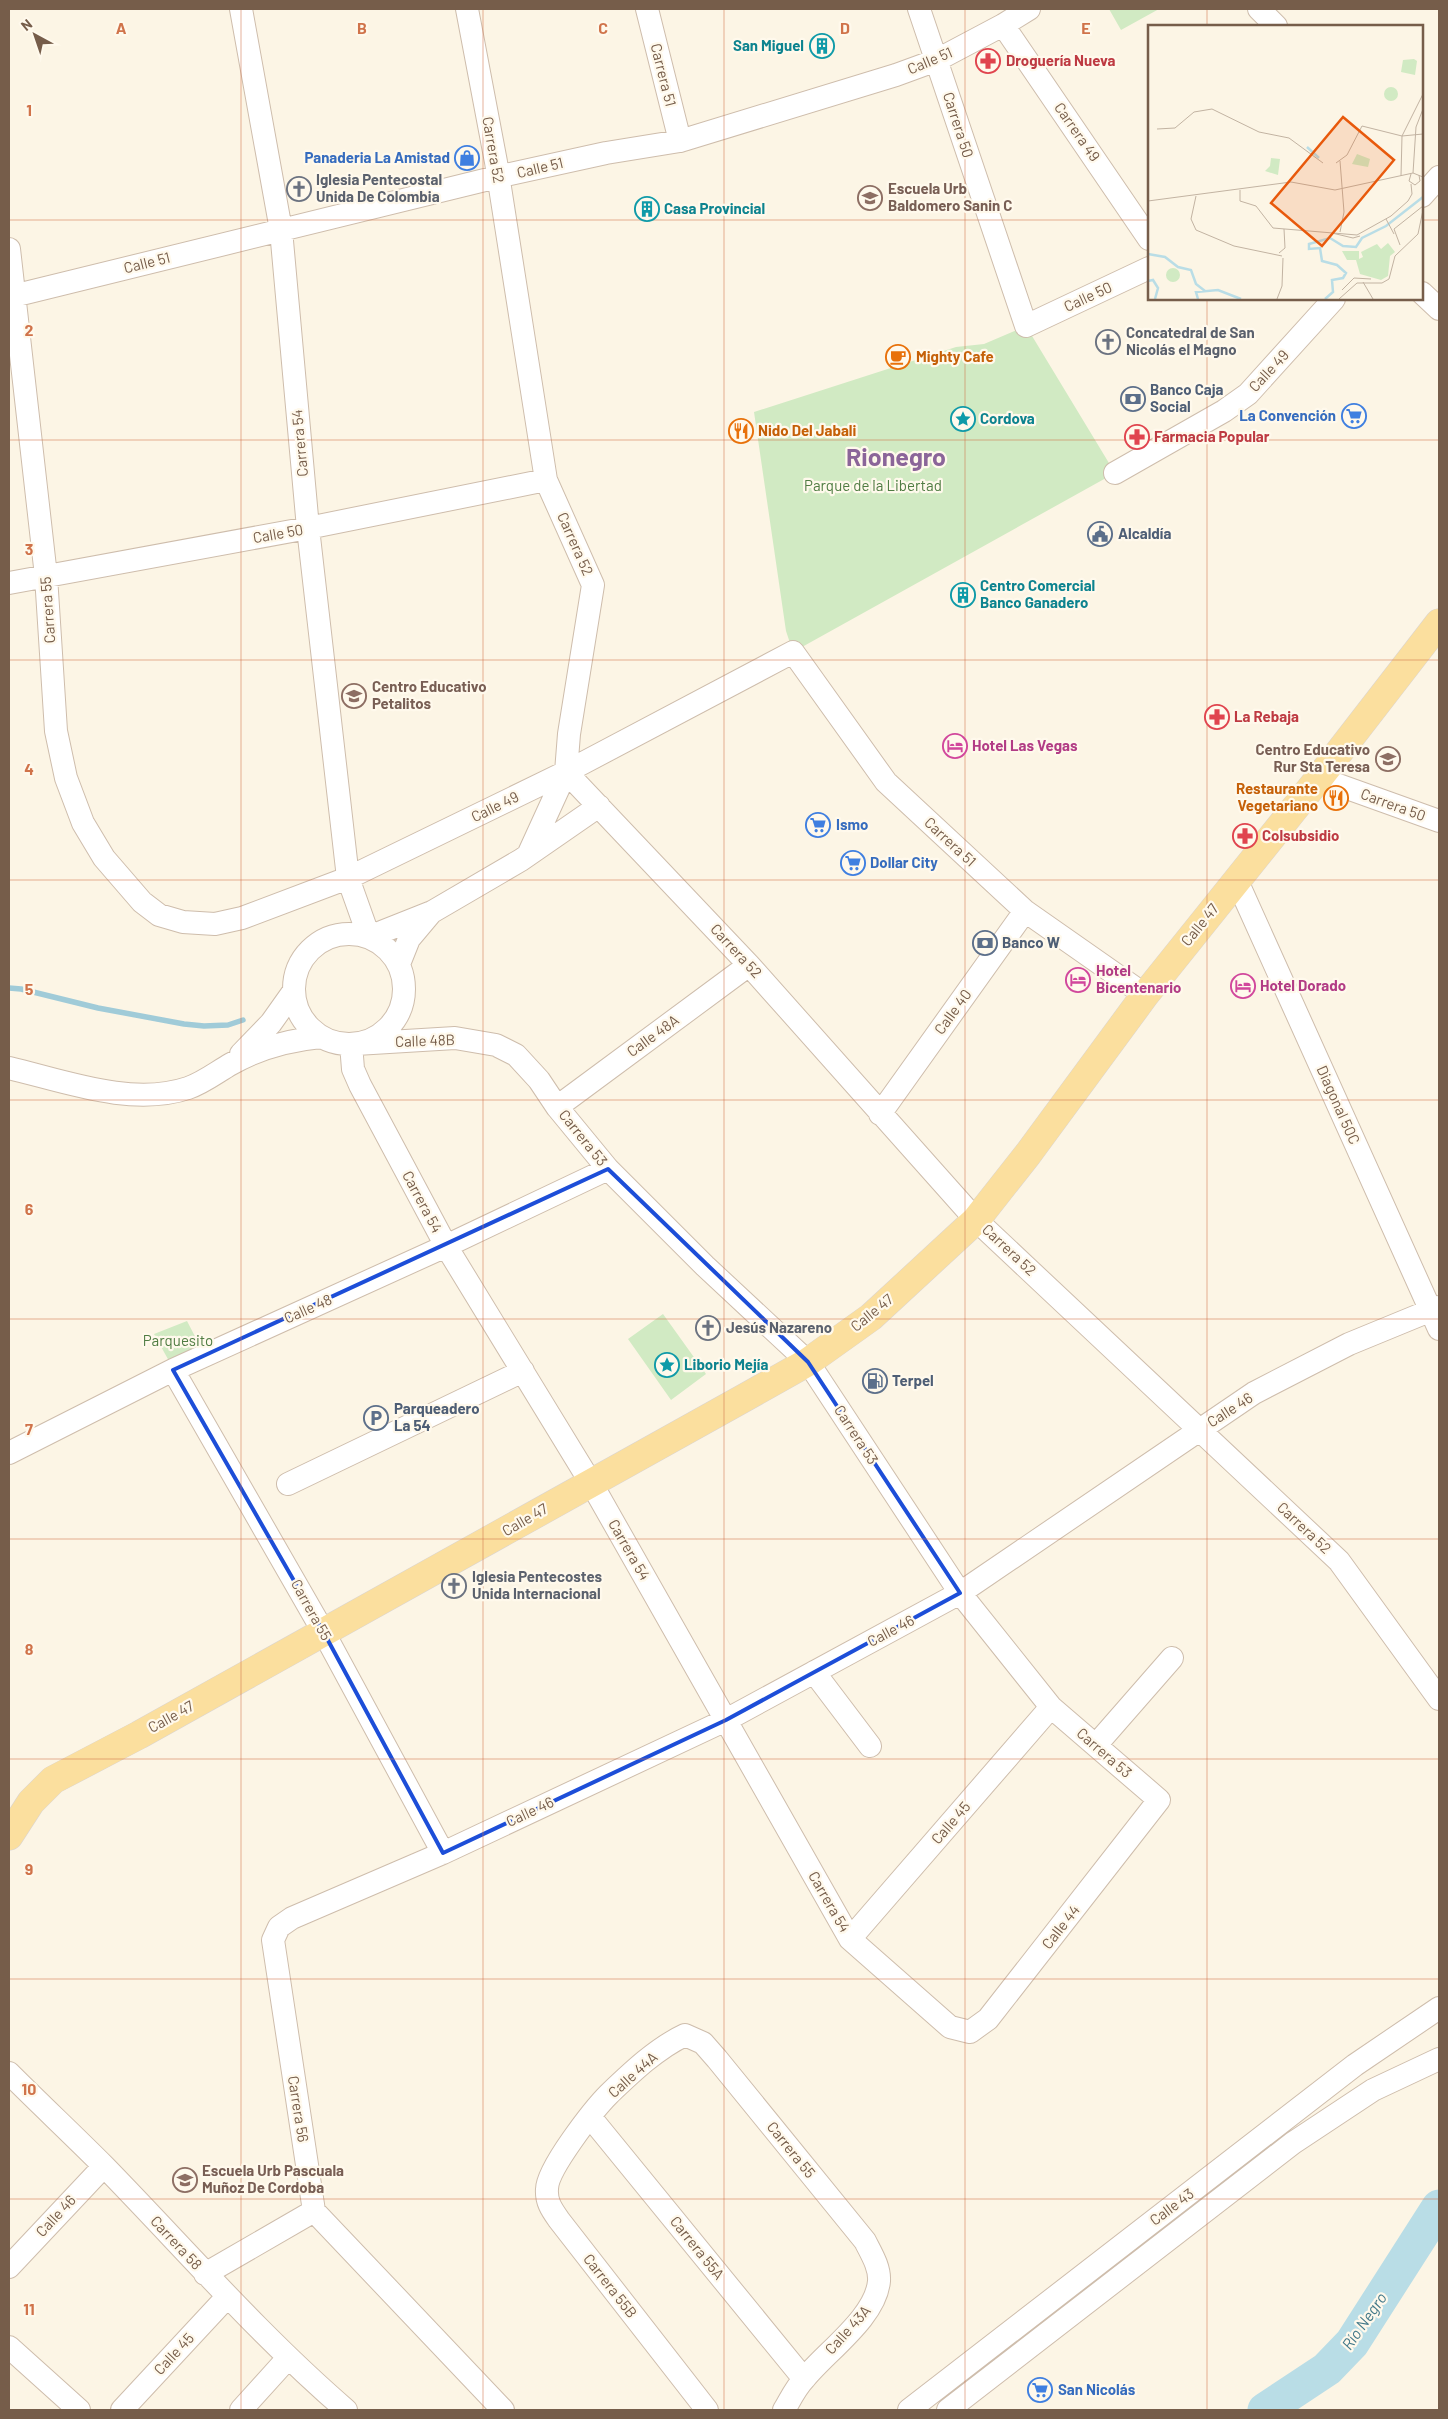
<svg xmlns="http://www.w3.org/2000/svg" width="1448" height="2419" font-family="Barlow,sans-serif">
	<rect width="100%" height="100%" fill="#fcf5e5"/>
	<path fill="#d1eac3" d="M1109 9H1159L1121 30Z
		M1026 326 1115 473 793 652 786 631 754 412 956 347 984 344Z
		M663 1314 706 1374 671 1400 628 1339Z
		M187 1321 201 1348 169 1361 154 1334Z"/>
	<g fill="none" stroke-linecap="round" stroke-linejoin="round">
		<path stroke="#a0cbd8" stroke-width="5.5" d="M9 988 21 989 98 1008 184 1024 204 1026 228 1025 243 1020"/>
		<path stroke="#b9dde6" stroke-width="35" d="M1265 2410 1327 2369 1352 2343 1439 2207"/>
		<defs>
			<path id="minor" d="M241 9 281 230 308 528 348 878 369 937 432 912 521 860 599 806
				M467 9 496 162 546 480 593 585 569 734 566 772 529 853
				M647 9 680 141
				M919 9 1026 326 1149 268
				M1259 9 1276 26
				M1003 25 1149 239
				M1422 196 1439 177
				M9 249 46 576 56 731 66 778 83 823 104 858 142 902 159 915 183 922 215 924 242 918 348 878 566 772 793 652 886 782 1025 911 1145 995
				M1422 293 1439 309
				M9 297 497 177 606 153 680 141 896 75 937 60 1003 25 1029 9
				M1115 473 1224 411 1248 394 1334 299
				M9 583 308 528 546 480
				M566 772 749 965 976 1220 1339 1561 1439 1699
				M1319 778 1439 821
				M1237 881 1439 1329
				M294 989a55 55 0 1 1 110 0a55 55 0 1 1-110 0Z
				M399 964 409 939 430 914
				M351 1044 353 1069 360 1085 446 1246 594 1488 850 1939 950 2027 970 2032 988 2019 1159 1800 1051 1707 960 1593 808 1362 705 1266 608 1169 557 1107 539 1080 516 1055 496 1045 455 1038 356 1044
				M241 1054 271 1023 293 992
				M9 1068C64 1081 132 1107 188 1088 203 1083 217 1072 231 1064 259 1048 289 1040 321 1037
				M557 1107 749 965
				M880 1114 1025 911
				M173 1370 324 1633 443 1853
				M9 1453 173 1370 446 1246 608 1169
				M288 1484 523 1371
				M814 1672 870 1746
				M1096 1745 1172 1658
				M850 1939 1051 1707
				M9 2073C40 2104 72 2134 104 2166 184 2248 259 2335 346 2410
				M591 2118 804 2379
				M9 2267 104 2166
				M205 2274 314 2211
				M9 2347 79 2410
				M122 2410 227 2297
				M241 2410 288 2358
				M503 2410 314 2211 273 1940 279 1927 292 1918 443 1853 726 1720 960 1593 1254 1393 1349 1344 1439 1307
				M707 2410 559 2220C552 2210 546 2202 547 2189 547 2169 594 2109 609 2094 631 2073 657 2048 685 2035L703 2043 717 2059 865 2241C871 2253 880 2267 879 2281 876 2317 827 2351 805 2378 796 2387 790 2400 784 2410
				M909 2410 1355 2065 1439 2008
				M948 2410 1293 2143 1373 2090 1439 2059"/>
			<path id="major" d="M9 1836 31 1802 53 1780 139 1735 744 1398 808 1362 871 1317 976 1220 1028 1154 1145 995 1319 778 1439 623"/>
		</defs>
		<use href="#minor" stroke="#cebdac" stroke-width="24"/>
		<use href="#major" stroke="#dbd5d0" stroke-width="29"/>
		<use href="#minor" stroke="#fff" stroke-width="22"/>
		<use href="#major" stroke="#fbdf9e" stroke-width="28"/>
	</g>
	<path fill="none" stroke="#1d4ed8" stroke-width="4" stroke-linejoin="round" d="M608 1169 808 1362 960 1593 726 1720 443 1853 324 1633 173 1370Z"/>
	<path fill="none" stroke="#d0734a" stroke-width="1" stroke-opacity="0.55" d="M241 9V2410M483 9V2410M724 9V2410M965 9V2410M1207 9V26M9 220H1149M1422 220H1439M1207 299V2410M9 440H1439M9 660H1439M9 880H1439M9 1100H1439M9 1319H1439M9 1539H1439M9 1759H1439M9 1979H1439M9 2199H1439"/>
	<defs>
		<symbol id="building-ring" viewBox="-11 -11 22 22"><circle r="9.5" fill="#fff9ec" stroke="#0f9aa8" stroke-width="1.5"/><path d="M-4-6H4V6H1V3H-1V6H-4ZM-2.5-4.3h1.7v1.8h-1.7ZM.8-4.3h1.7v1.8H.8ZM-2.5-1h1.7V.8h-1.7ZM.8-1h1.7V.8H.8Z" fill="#0f9aa8"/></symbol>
		<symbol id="pharmacy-ring" viewBox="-11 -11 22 22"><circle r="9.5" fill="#fff9ec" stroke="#e0444e" stroke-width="1.5"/><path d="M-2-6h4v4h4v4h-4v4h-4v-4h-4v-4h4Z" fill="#e0444e"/></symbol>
		<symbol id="shop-ring" viewBox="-11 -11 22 22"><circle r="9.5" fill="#fff9ec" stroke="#3f7fe0" stroke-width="1.5"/><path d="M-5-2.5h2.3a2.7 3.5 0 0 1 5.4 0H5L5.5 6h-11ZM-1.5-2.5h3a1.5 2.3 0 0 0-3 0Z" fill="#3f7fe0"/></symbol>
		<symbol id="church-ring" viewBox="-11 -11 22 22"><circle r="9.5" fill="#fff9ec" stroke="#6b7280" stroke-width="1.5"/><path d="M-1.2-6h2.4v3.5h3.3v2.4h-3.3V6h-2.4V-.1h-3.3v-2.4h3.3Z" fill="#6b7280"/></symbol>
		<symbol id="school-ring" viewBox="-11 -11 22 22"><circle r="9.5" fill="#fff9ec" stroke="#8d6e63" stroke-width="1.5"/><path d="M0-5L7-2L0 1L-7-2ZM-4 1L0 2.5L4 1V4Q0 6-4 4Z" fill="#8d6e63"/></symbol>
		<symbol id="cafe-ring" viewBox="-11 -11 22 22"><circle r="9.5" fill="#fff9ec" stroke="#e8710a" stroke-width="1.5"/><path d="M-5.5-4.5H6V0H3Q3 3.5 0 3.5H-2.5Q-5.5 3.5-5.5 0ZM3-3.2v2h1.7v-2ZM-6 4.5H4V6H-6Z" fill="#e8710a"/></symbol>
		<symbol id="bank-ring" viewBox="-11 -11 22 22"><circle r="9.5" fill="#fff9ec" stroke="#5c6f8a" stroke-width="1.5"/><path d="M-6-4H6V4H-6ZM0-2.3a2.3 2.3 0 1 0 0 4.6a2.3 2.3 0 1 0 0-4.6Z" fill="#5c6f8a"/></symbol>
		<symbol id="supermarket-ring" viewBox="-11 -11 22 22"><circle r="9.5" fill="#fff9ec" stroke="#3f7fe0" stroke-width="1.5"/><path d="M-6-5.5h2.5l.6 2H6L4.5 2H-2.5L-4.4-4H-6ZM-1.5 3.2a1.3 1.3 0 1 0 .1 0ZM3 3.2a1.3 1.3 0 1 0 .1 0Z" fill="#3f7fe0"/></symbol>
		<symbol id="sight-ring" viewBox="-11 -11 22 22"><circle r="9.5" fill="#fff9ec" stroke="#0f9aa8" stroke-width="1.5"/><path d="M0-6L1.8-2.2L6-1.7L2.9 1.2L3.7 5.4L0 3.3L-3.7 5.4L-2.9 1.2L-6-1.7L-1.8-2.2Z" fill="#0f9aa8"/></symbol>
		<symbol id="restaurant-ring" viewBox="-11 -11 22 22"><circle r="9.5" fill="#fff9ec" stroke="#e8710a" stroke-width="1.5"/><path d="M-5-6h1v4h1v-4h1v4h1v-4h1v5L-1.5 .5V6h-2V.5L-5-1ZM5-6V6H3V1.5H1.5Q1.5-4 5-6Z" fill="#e8710a"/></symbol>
		<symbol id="civic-ring" viewBox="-11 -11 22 22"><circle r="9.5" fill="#fff9ec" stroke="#5c6f8a" stroke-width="1.5"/><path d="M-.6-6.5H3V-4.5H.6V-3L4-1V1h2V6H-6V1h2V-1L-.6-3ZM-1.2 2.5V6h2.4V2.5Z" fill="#5c6f8a"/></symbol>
		<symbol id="hotel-ring" viewBox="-11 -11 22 22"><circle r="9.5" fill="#fff9ec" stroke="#d1479c" stroke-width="1.5"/><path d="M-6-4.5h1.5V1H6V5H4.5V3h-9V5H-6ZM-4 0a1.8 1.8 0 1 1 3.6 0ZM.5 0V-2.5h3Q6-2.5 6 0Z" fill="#d1479c"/></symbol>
		<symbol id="fuel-ring" viewBox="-11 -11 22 22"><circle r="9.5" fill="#fff9ec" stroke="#5c6f8a" stroke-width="1.5"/><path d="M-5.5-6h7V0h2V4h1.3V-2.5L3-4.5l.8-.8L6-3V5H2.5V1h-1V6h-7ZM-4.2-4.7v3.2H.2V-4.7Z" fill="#5c6f8a"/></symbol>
		<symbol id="parking-ring" viewBox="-11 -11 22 22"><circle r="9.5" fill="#fff9ec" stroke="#5c6f8a" stroke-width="1.5"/><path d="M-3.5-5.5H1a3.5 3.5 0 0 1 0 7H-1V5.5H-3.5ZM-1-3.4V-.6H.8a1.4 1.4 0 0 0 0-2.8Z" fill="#5c6f8a"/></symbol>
	</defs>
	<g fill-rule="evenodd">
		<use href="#building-ring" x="808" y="32" width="28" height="28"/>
		<use href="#pharmacy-ring" x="974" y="47" width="28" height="28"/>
		<use href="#shop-ring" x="453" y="144" width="28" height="28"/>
		<use href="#church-ring" x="285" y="175" width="28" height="28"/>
		<use href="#school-ring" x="856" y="184" width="28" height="28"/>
		<use href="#building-ring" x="633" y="195" width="28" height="28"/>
		<use href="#church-ring" x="1094" y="328" width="28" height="28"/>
		<use href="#cafe-ring" x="884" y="343" width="28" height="28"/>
		<use href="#bank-ring" x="1119" y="385" width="28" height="28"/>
		<use href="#supermarket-ring" x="1340" y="402" width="28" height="28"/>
		<use href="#sight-ring" x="949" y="405" width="28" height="28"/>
		<use href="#restaurant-ring" x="727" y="417" width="28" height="28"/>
		<use href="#pharmacy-ring" x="1123" y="423" width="28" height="28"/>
		<use href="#civic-ring" x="1086" y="520" width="28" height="28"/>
		<use href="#building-ring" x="949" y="581" width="28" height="28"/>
		<use href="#school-ring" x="340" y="682" width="28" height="28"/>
		<use href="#pharmacy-ring" x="1203" y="703" width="28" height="28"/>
		<use href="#hotel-ring" x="941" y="732" width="28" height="28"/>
		<use href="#school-ring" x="1374" y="745" width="28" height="28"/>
		<use href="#restaurant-ring" x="1322" y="784" width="28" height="28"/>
		<use href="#supermarket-ring" x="804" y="811" width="28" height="28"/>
		<use href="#pharmacy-ring" x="1231" y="822" width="28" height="28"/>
		<use href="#supermarket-ring" x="839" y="849" width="28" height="28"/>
		<use href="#bank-ring" x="971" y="929" width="28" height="28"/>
		<use href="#hotel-ring" x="1064" y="966" width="28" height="28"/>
		<use href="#hotel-ring" x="1229" y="972" width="28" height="28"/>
		<use href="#church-ring" x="694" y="1314" width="28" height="28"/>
		<use href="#sight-ring" x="653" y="1351" width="28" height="28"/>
		<use href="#fuel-ring" x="861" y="1367" width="28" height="28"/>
		<use href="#parking-ring" x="362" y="1404" width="28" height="28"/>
		<use href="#church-ring" x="440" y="1572" width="28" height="28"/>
		<use href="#school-ring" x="171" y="2166" width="28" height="28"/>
		<use href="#supermarket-ring" x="1026" y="2376" width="28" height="28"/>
	</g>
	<g text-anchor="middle" stroke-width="4.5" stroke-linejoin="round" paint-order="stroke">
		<g font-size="15" font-weight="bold" fill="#0d838f" stroke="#fff9ec" text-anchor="start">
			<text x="804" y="51" text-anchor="end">San Miguel</text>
			<text x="664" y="214">Casa Provincial</text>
			<text x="980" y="424">Cordova</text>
			<text x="980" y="591">Centro Comercial<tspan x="980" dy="17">Banco Ganadero</tspan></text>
			<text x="684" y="1370">Liborio Mejía</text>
		</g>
		<g font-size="15" fill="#765d4a" stroke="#fff9ec">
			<text transform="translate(930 61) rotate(-23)" y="5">Calle 51</text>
			<text transform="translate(663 75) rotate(76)" y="5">Carrera 51</text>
			<text transform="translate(958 125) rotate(72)" y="5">Carrera 50</text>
			<text transform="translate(1077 132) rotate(55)" y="5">Carrera 49</text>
			<text transform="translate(493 150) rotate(80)" y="5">Carrera 52</text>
			<text transform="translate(540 168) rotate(-13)" y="5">Calle 51</text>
			<text transform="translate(147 263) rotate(-14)" y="5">Calle 51</text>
			<text transform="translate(1088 297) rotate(-25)" y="5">Calle 50</text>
			<text transform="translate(1269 371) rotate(-47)" y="5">Calle 49</text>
			<text transform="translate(300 443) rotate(-95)" y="5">Carrera 54</text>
			<text transform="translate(278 534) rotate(-10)" y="5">Calle 50</text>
			<text transform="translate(575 544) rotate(66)" y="5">Carrera 52</text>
			<text transform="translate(48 610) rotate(-94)" y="5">Carrera 55</text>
			<text transform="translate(1393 805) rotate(20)" y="5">Carrera 50</text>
			<text transform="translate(495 807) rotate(-26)" y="5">Calle 49</text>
			<text transform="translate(950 842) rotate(43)" y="5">Carrera 51</text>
			<text transform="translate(1200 925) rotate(-51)" y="5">Calle 47</text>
			<text transform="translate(736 951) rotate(47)" y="5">Carrera 52</text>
			<text transform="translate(953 1012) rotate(-54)" y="5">Calle 40</text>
			<text transform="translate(653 1036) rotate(-36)" y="5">Calle 48A</text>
			<text transform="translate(425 1041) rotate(-2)" y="5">Calle 48B</text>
			<text transform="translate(1338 1105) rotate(66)" y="5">Diagonal 50C</text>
			<text transform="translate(583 1138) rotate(51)" y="5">Carrera 53</text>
			<text transform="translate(422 1202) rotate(62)" y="5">Carrera 54</text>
			<text transform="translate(1009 1250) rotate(43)" y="5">Carrera 52</text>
			<text transform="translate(308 1309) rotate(-24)" y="5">Calle 48</text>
			<text transform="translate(872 1313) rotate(-39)" y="5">Calle 47</text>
			<text transform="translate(1230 1410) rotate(-33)" y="5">Calle 46</text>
			<text transform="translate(856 1435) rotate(57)" y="5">Carrera 53</text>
			<text transform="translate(525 1520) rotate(-30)" y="5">Calle 47</text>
			<text transform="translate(1304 1528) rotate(43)" y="5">Carrera 52</text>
			<text transform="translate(629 1550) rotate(60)" y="5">Carrera 54</text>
			<text transform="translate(311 1610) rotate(61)" y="5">Carrera 55</text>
			<text transform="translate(891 1631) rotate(-28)" y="5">Calle 46</text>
			<text transform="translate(171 1717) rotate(-29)" y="5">Calle 47</text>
			<text transform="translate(1104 1753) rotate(41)" y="5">Carrera 53</text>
			<text transform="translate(530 1812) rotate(-25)" y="5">Calle 46</text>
			<text transform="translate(951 1823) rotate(-49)" y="5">Calle 45</text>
			<text transform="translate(829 1902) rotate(60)" y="5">Carrera 54</text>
			<text transform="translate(1061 1927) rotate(-52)" y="5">Calle 44</text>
			<text transform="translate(633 2075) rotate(-42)" y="5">Calle 44A</text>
			<text transform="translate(298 2109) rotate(81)" y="5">Carrera 56</text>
			<text transform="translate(791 2150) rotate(51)" y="5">Carrera 55</text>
			<text transform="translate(1172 2207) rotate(-37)" y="5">Calle 43</text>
			<text transform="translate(56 2216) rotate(-47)" y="5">Calle 46</text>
			<text transform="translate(176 2243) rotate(47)" y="5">Carrera 58</text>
			<text transform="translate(697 2248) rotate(51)" y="5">Carrera 55A</text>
			<text transform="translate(610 2286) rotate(52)" y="5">Carrera 55B</text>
			<text transform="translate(848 2330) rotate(-48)" y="5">Calle 43A</text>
			<text transform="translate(174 2354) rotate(-47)" y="5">Calle 45</text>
		</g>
		<g font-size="15" font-weight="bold" fill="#be3a42" stroke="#fff9ec" text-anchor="start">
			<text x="1006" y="66">Droguería Nueva</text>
			<text x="1154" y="442">Farmacia Popular</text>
			<text x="1234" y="722">La Rebaja</text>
			<text x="1262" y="841">Colsubsidio</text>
		</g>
		<g font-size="15" font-weight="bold" fill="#366cbe" stroke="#fff9ec" text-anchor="start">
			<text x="450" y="163" text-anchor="end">Panaderia La Amistad</text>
			<text x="1336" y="421" text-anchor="end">La Convención</text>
			<text x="836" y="830">Ismo</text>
			<text x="870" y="868">Dollar City</text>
			<text x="1058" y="2395">San Nicolás</text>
		</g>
		<g font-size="15" font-weight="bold" fill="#5b616d" stroke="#fff9ec" text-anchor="start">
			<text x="316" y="185">Iglesia Pentecostal<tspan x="316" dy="17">Unida De Colombia</tspan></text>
			<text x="1126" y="338">Concatedral de San<tspan x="1126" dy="17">Nicolás el Magno</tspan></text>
			<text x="726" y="1333">Jesús Nazareno</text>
			<text x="472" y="1582">Iglesia Pentecostes<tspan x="472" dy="17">Unida Internacional</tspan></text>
		</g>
		<g font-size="15" font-weight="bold" fill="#785e54" stroke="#fff9ec" text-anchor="start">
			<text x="888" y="194">Escuela Urb<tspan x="888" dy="17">Baldomero Sanin C</tspan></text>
			<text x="372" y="692">Centro Educativo<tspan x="372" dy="17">Petalitos</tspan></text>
			<text x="1370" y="755" text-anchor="end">Centro Educativo<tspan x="1370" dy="17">Rur Sta Teresa</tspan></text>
			<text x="202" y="2176">Escuela Urb Pascuala<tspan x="202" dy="17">Muñoz De Cordoba</tspan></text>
		</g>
		<g font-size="15" font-weight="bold" fill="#c56008" stroke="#fff9ec" text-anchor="start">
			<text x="916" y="362">Mighty Cafe</text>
			<text x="758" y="436">Nido Del Jabali</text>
			<text x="1318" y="794" text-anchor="end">Restaurante<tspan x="1318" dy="17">Vegetariano</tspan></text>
		</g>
		<g font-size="15" font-weight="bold" fill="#4e5e75" stroke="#fff9ec" text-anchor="start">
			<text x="1150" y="395">Banco Caja<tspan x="1150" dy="17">Social</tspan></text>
			<text x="1118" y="539">Alcaldía</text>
			<text x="1002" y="948">Banco W</text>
			<text x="892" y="1386">Terpel</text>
			<text x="394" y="1414">Parqueadero<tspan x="394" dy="17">La 54</tspan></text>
		</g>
		<g font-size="15" fill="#4f7c42" stroke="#fff9ec">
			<text x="873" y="491">Parque de la Libertad</text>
			<text x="178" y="1346">Parquesito</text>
		</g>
		<g font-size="15" font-weight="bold" fill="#b23c85" stroke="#fff9ec" text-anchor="start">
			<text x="972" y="751">Hotel Las Vegas</text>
			<text x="1096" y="976">Hotel<tspan x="1096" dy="17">Bicentenario</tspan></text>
			<text x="1260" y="991">Hotel Dorado</text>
		</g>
		<g font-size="16" font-style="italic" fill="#437989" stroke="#fff9ec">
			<text transform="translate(1364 2321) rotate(-55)" y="6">Río Negro</text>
		</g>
		<g font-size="25" font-weight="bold" fill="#8b6599" stroke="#fff9ec">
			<text x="896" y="466">Rionegro</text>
		</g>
	</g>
	<g transform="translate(1148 25)">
		<rect width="275" height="275" fill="#fcf5e5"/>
		<path d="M266 34 269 36 267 50 253 47 255 35ZM236 69a7 7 0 1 1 14 0a7 7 0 1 1-14 0ZM209 129 222 134 220 142 204 139ZM123 133 132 134 130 150 117 146 122 141ZM240 218 247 227 242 231 240 251 233 255 212 249 208 235H199L194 226H211V234L215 232 213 227 229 219 233 224ZM18 250a7 7 0 1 1 14 0a7 7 0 1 1-14 0Z" fill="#d1eac3"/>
		<path fill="none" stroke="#b9dde6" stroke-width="2.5" d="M159 122 171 133M0 229 17 232 30 242 43 245 48 259 57 266M0 256 5 255 10 263 7 274M50 274 48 267 70 265 93 274M177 274 185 267 184 255 195 253 198 248 189 240 174 236 172 223 161 224V219L182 213 195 221 208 222 214 213 238 201 275 172"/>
		<path fill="none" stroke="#c2b3a2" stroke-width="1" d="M9 104 27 103 46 87 64 84 111 107 141 113 175 138M192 136 196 187 192 207M188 138 199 130 214 101 254 111 275 109M265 148 268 102 275 84M263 149 261 156 267 160 272 156 271 150M253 151 254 111 275 69M92 165V176L108 181 125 203 209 210 243 191 260 176 264 169 263 159M48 171 43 194 48 205 86 221 134 231M0 176 143 157 187 165 265 148 275 152M238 194 246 209M184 208 205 213 212 211M252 220 246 204 275 181M131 228 137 223 136 204M215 257 225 274M194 265 206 253 223 254M129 274 134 261 135 233M191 274 209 258H234L241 254 247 231 270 209 275 185"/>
		<path fill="#e8590c" fill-opacity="0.15" stroke="#e8590c" stroke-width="2.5" d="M195 92 246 135 174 221 123 178Z"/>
		<rect width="275" height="275" fill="none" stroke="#765d4a" stroke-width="2.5"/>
	</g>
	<g font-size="16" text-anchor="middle" font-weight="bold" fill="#d0734a" stroke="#fff9ec" stroke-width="4.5" stroke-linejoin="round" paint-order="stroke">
		<text x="121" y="34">A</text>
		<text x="362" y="34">B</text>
		<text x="603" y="34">C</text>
		<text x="845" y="34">D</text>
		<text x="1086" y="34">E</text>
		<text x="29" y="116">1</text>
		<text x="29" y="336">2</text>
		<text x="29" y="555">3</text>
		<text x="29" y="775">4</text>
		<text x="29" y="995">5</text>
		<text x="29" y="1215">6</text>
		<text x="29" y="1435">7</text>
		<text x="29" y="1655">8</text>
		<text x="29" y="1875">9</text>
		<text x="29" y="2095">10</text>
		<text x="29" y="2315">11</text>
	</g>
	<rect width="1448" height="2419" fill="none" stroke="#765d4a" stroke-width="20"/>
	<g transform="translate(35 35) rotate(320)" stroke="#fff9ec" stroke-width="4" paint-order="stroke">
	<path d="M0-4L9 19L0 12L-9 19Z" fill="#765d4a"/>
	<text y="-8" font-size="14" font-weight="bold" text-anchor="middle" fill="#765d4a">N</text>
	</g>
</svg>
